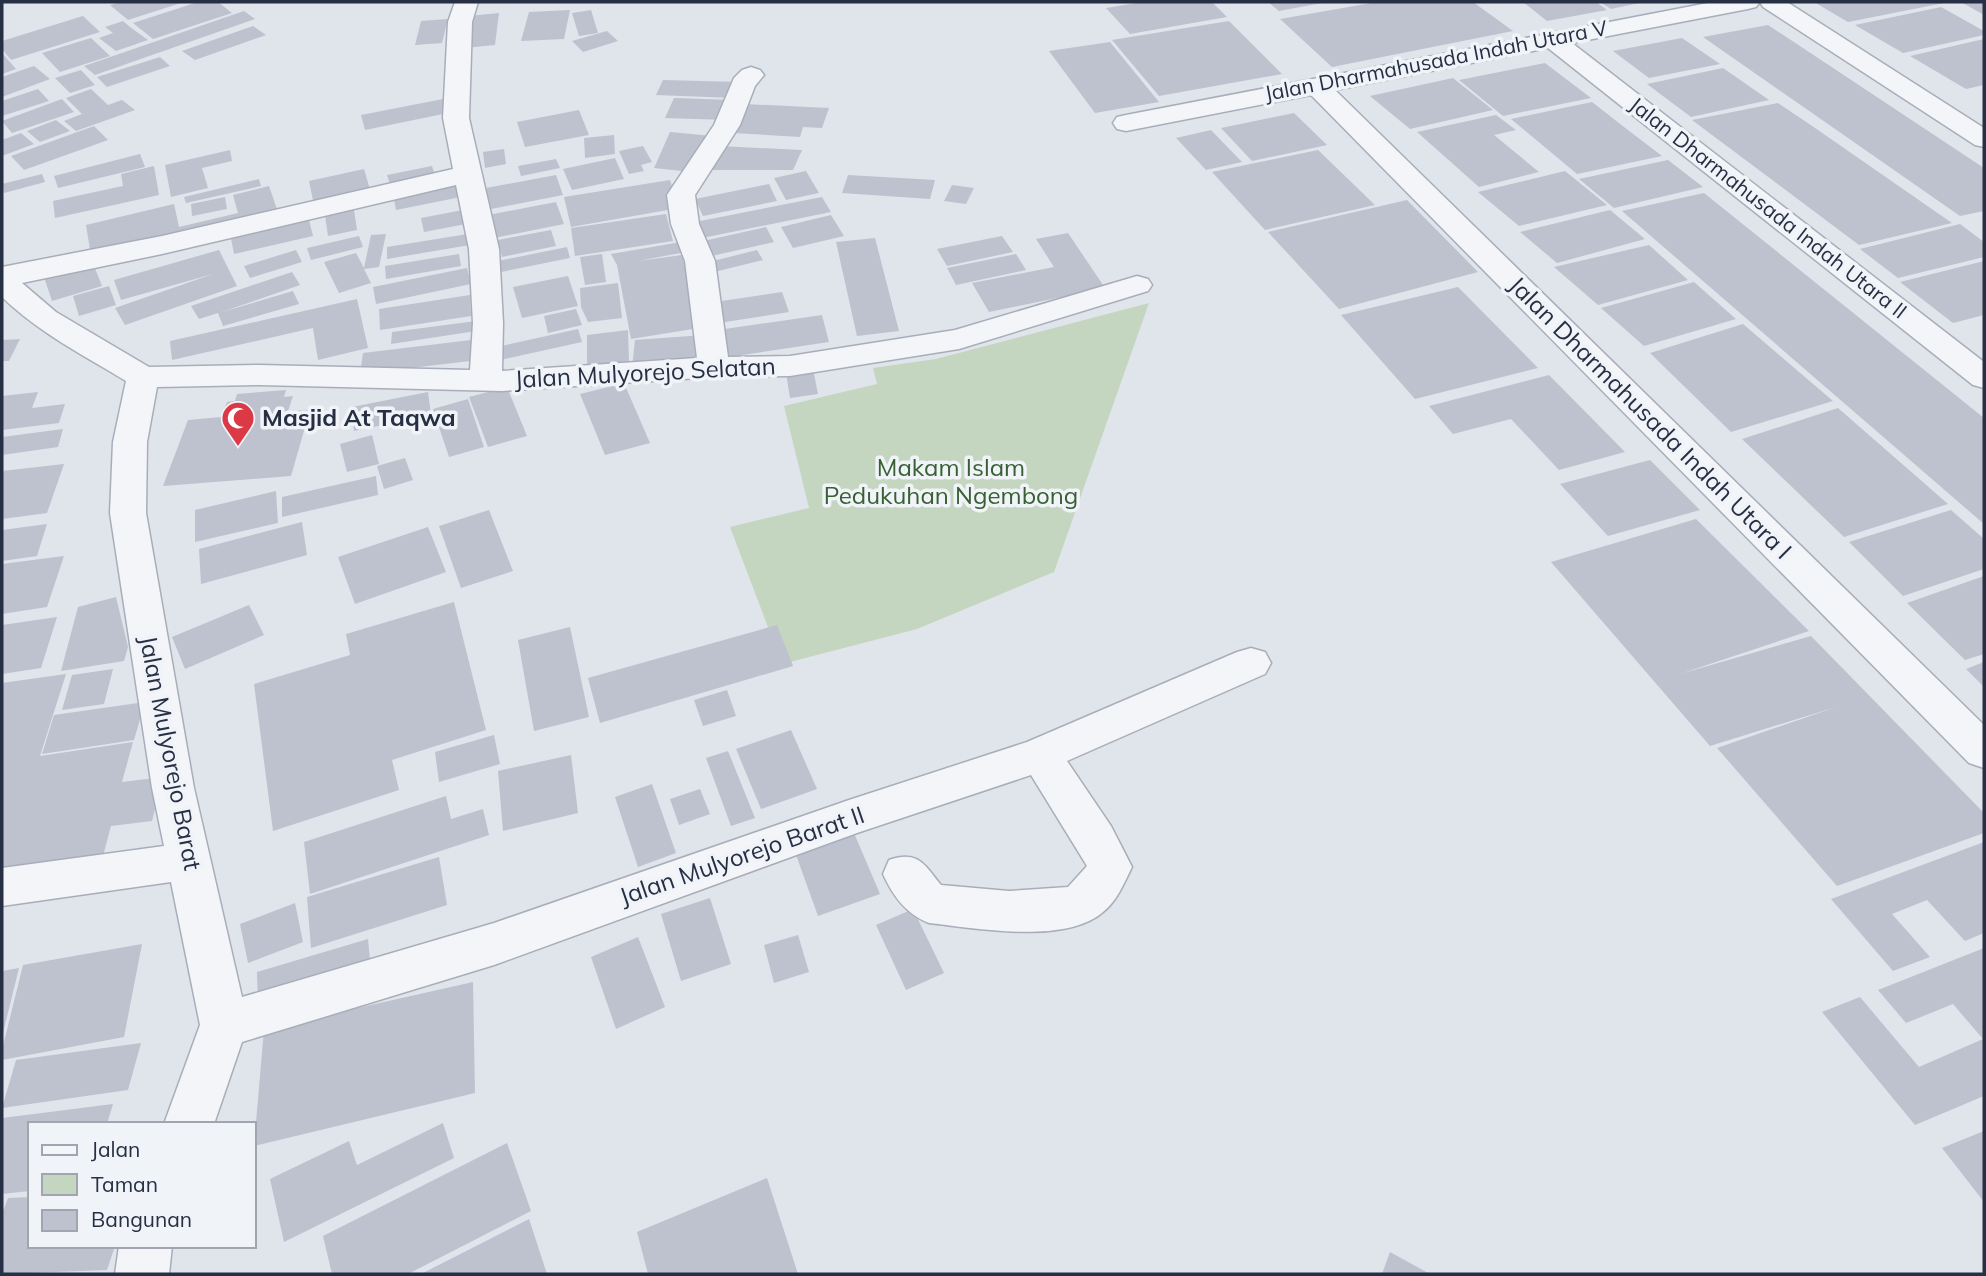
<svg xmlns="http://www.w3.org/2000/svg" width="1986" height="1276" font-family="Mulish,sans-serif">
	<rect width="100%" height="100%" fill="#e0e4eb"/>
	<path fill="#c4d5c0" d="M1149 303 1054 572 917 629 782 664 730 527 809 508 784 406 877 384 873 368 936 359Z"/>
	<path fill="#bdc2ce" d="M122 2H184L128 20 110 5Z
		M198 2H218L232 13 153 39 133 23Z
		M1143 2H1212L1227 17 1130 34 1106 8Z
		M1268 2H1322V3L1279 11Z
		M1377 2H1473L1513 31 1332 67 1280 19Z
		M1523 2H1596L1607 10 1547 21Z
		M1600 2H1639V3L1611 9Z
		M1814 2H1944V3L1848 22Z
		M1961 2H1984V15Z
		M1941 7 1984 31V35L1903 53 1855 25Z
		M570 10 564 39 521 41 529 12Z
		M591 10 598 33 579 36 572 13Z
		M244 11 255 19 95 75 84 66Z
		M499 13 495 45 464 48 469 16Z
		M83 16 100 32 11 60 2 49V41Z
		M448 19 442 43 415 45 421 21Z
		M123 21 130 27 148 40 116 51 99 38 113 33 105 27Z
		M1229 21 1282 74 1159 96 1112 40Z
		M1768 25 1984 168V211L1960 216 1703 37Z
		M253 26 266 35 195 60 182 51Z
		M607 31 618 41 583 52 572 41Z
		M91 38 110 56 60 72 42 53Z
		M1682 38 1720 64 1649 78 1613 51Z
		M1984 39V85L1966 89 1910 56Z
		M1110 42 1159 102 1095 113 1049 51Z
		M2 53 16 69 2 74Z
		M160 57 170 66 107 87 97 77Z
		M1545 63 1591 98 1503 116 1459 80Z
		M34 66 50 79 2 97V77Z
		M1723 68 1769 100 1691 117 1647 84Z
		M81 70 95 85 70 93 55 78Z
		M1453 78 1493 110 1410 129 1370 96Z
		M663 80 739 82 733 98 656 95Z
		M38 89 49 101 2 116V101Z
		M91 89 108 105 122 100 135 110 76 131 64 121 82 114 66 98Z
		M674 98 734 100 727 120 665 118Z
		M62 99 74 112 12 133 2 121Z
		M443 99 448 113 365 130 361 115Z
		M1592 102 1624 127 1662 156 1577 174 1511 119Z
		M1778 103 1815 128 1952 223 1859 245 1692 120Z
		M744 104 829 108 822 128 803 127 800 137 733 133Z
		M579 110 589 135 525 147 517 122Z
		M1294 113 1327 145 1252 161 1221 128Z
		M1496 115 1516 130 1494 135 1539 172 1479 187 1417 132Z
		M56 120 70 131 40 142 27 131Z
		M94 126 108 140 24 170 11 156Z
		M1211 130 1242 162 1206 170 1176 138Z
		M670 132 712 136 691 172 654 168Z
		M21 133 34 144 2 156V140Z
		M614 135 615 154 585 158 584 138Z
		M643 146 652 162 641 165 644 171 629 174 619 151Z
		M719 146 802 150 793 170H710Z
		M504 149 506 164 485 168 483 152Z
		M230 150 232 161 202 168 208 188 171 197 165 165Z
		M1318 150 1375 205 1265 230 1212 172Z
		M140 154 145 167 58 188 54 176Z
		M615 158 624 179 572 190 563 169Z
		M556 159 560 168 521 176 518 166Z
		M1668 160 1703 187 1614 208 1579 179Z
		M154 166 159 195 55 218 53 201 123 186 121 174Z
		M432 166 436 179 391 188 387 175Z
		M364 169 371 193 314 205 309 181Z
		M806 171 819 193 786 200 774 178Z
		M1565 171 1607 205 1519 226 1478 192Z
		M42 174 45 182 4 193 2 184Z
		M556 175 563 195 491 209 486 188Z
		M848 175 935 180 930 199 842 193Z
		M259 179 261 186 186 203 184 197Z
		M670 180 679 208 571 227 564 197Z
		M461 181 466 196 396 210 393 194Z
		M769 184 777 201 703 216 695 199Z
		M952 185 974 188 966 204 944 201Z
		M269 186 279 215 91 256 86 225 174 204 179 227 238 213 233 195Z
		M1704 193 1984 418V524L1622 211Z
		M225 197 227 209 192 216 191 204Z
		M822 197 831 212 702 238 695 222Z
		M1407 200 1478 272 1339 309 1268 232Z
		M556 202 564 224 489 239 483 216Z
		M353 203 357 230 328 236 324 208Z
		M463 210 466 224 424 232 421 218Z
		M1610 210 1645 239 1557 263 1520 232Z
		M666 214 673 241 575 256 571 228Z
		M831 215 844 236 793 248 781 227Z
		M308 216 313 236 234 254 230 233Z
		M1960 224 1984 242V257L1898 278 1860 249Z
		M766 227 774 242 707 257 699 242Z
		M551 230 556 246 502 257 498 240Z
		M1068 233 1105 288 989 312 972 283 1054 267 1036 239Z
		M386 234 379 267 364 269 371 283 339 293 324 262 356 253 364 268 371 235Z
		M468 234 470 245 387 259V247Z
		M359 236 363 247 311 260 307 248Z
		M1002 236 1013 252 947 266 937 249Z
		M875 238 899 331 857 336 836 242Z
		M687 241 691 251 638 261 682 255 699 328 631 339 617 265 611 254Z
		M1649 245 1688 280 1598 305 1554 267Z
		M567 247 570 258 501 272 498 261Z
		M219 250 237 286 125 325 115 308 213 274 121 300 114 280Z
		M296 250 302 262 250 278 244 266Z
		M757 250 763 260 710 273 705 263Z
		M459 254 461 266 386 279 385 266Z
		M602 254 606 282 585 285 580 257Z
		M1016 254 1026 270 956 285 947 268Z
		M1984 261V315L1953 323 1900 282Z
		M93 263 102 286 52 301 44 277Z
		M467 268 471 284 376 304 373 287Z
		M292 272 300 285 222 312 293 291 299 304 223 326 218 313 199 319 191 306Z
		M568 276 578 306 522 318 513 287Z
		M1694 282 1736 319 1644 346 1601 308Z
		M618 283 622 318 588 322 581 307 580 288Z
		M109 286 116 305 79 316 73 296Z
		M1458 287 1538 368 1415 399 1341 315Z
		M782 292 789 312 719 323 715 302Z
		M470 295 471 316 380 330 379 309Z
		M357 299 368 348 318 360 313 328 172 360 170 341Z
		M576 309 582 325 548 333 544 316Z
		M822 315 829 342 723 358 718 330Z
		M476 321V331L391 344 392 332Z
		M1743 324 1833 401 1731 432 1650 353Z
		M578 329 582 342 500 360 497 347Z
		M628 330 629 363 587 367V335Z
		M704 335V363L632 368 635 340Z
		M20 339 9 361H2V340Z
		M471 340 470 361 360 374 363 353Z
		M813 369 818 394 790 398 786 373Z
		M1549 375 1625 452 1559 470 1511 419 1453 434 1429 406Z
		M624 383 650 443 605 455 580 394Z
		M507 387 527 436 488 447 469 397Z
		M286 390 284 397 293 396 288 411 310 410 291 476 163 486 188 420 221 417 227 402 235 401 237 394Z
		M38 392 32 408 65 404 59 423 2 430V396Z
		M428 392 431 415 354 431 352 407Z
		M468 399 484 447 449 457 433 409Z
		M1838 408 1948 504 1844 537 1742 439Z
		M63 429 58 447 2 455V437Z
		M372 435 379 464 347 472 340 444Z
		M405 458 413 480 384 489 377 466Z
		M1650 460 1700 510 1608 536 1560 484Z
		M64 464 47 513 2 519V471Z
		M376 476 378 495 282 517V497Z
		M276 491 278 523 195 542V510Z
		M489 510 513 571 461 588 439 526Z
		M1951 510 1984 539V569L1903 596 1849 542Z
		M1696 519 1809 631 1680 674 1811 636 1984 813V833L1837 886 1717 748 1836 707 1710 746 1551 562Z
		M302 522 307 555 201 584 199 549Z
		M47 524 37 556 2 561V530Z
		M428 527 446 572 355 604 338 557Z
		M64 556 47 607 2 614V564Z
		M1984 576V654L1965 660 1907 603Z
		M116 597 128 647 124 661 61 671 78 607Z
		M454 602 486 730 392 760 399 790 273 831 254 684 350 655 346 634Z
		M249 605 264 635 185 669 172 637Z
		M57 617 41 668 2 674V625Z
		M777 625 793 666 600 723 588 678Z
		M570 627 589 717 534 731 518 640Z
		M1984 662V687L1966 669Z
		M113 669 104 704 62 710 72 675Z
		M66 674 40 756 133 742 122 782 163 777 152 821 111 826 100 867 2 882V683Z
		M727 690 736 716 703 726 694 700Z
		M145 702 134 740 42 754 54 715Z
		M791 730 817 789 761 809 736 749Z
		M494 735 500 764 439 782 435 752Z
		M728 751 755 818 731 826 706 758Z
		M571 755 578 813 503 831 498 771Z
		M652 784 676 853 638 867 615 797Z
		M700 789 710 814 679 825 670 799Z
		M446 796 451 819 483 809 489 835 310 894 304 842Z
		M854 833 880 894 818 916 795 852Z
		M1984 842V933L1965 941 1927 900 1892 914 1930 957 1893 971 1831 899Z
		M439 857 447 905 311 948 307 897Z
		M710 898 731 964 681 981 661 914Z
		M295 903 303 942 248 963 240 924Z
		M913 909 944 973 906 990 876 925Z
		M798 935 809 972 774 983 764 945Z
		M638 937 665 1007 616 1029 591 957Z
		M368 939 371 971 258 1005 257 972Z
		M142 944 124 1037 2 1060V1050L23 965Z
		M1984 948V1096L1915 1125 1822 1012 1860 997 1919 1067 1983 1039 1953 1004 1906 1023 1878 990Z
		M19 968 3 1033H2V971Z
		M473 982 475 1093 254 1146 264 1029Z
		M141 1043 128 1090 2 1108 16 1060Z
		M113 1104 107 1124H30V1191L2 1194V1118Z
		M443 1123 454 1158 284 1242 270 1179 349 1141 357 1165Z
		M1984 1131V1202L1942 1148Z
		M507 1143 531 1211 408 1274H332L323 1236Z
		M767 1178 798 1274H648L637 1232Z
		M30 1197V1246H115L107 1270 2 1274V1214L8 1198Z
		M529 1219 547 1274H421Z
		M1390 1252 1430 1274H1382Z"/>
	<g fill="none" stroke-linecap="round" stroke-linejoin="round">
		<defs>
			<path id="minor" d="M455 2H478L472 22 469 118 499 249 503 323 502 371 697 358 685 261 671 224 667 195 714 125 734 78 742 70 751 67 760 70 764 75 755 86 740 125 695 195 699 224 715 261 728 357 790 356 955 330 1137 276 1148 279 1152 285 1148 291 959 349 790 376 714 377 502 391 260 385 157 387 147 442 146 513 194 788 242 997 494 923 849 800 1027 742 1237 652 1251 648 1265 652 1271 663 1265 674 1067 761 1111 826 1132 867C1124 883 1117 901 1103 912 1065 945 975 928 929 923 906 914 893 896 883 874L889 860C918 850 924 864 941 885L1009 891 1068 887 1087 866 1031 775 857 833 494 965 242 1042 214 1124H164L200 1025 171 882 2 906V868L164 846 152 788 110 513 113 442 126 381C83 355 38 332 2 297V267L162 236 453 169 443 118 448 22ZM456 185 469 249 473 323 470 370 260 365 149 367 56 312 22 283 162 254Z
				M1713 2H1787L1984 128V147L1975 145 1763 7 1760 2 1756 7 1748 9 1572 43 1984 362V388L1973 385 1548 48 1335 90 1984 725V768L1969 763 1311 95 1126 131 1117 129 1113 123 1117 117 1126 115Z
				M119 1246H172L169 1274H115Z"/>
		</defs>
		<use href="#minor" stroke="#a8aeb9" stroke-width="3"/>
		<use href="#minor" fill="#f3f5f8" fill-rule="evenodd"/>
	</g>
	<defs>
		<symbol id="mosque-pin" viewBox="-11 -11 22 30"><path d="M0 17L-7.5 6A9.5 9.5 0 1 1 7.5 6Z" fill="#dc3946" stroke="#f0f3f8"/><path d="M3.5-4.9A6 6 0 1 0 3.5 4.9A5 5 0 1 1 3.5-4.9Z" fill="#fff"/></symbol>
	</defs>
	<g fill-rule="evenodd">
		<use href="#mosque-pin" x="219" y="399" width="38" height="52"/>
	</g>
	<g text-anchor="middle" stroke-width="7" stroke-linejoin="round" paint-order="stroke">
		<g font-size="21" fill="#272f44" stroke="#f0f3f8">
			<text transform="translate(1436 61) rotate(-11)" y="7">Jalan Dharmahusada Indah Utara V</text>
			<text transform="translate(1768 208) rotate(38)" y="7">Jalan Dharmahusada Indah Utara II</text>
		</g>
		<g font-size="24" fill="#272f44" stroke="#f0f3f8">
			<text transform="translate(645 373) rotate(-3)" y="8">Jalan Mulyorejo Selatan</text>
			<text transform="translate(1650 418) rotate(45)" y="8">Jalan Dharmahusada Indah Utara I</text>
			<text transform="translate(170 753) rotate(79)" y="8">Jalan Mulyorejo Barat</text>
			<text transform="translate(742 856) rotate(-19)" y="8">Jalan Mulyorejo Barat II</text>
		</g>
		<g font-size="24" font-weight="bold" fill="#272f44" stroke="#f0f3f8" text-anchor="start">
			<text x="262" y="426">Masjid At Taqwa</text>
		</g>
		<g font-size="24" fill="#386133" stroke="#f0f3f8">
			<text x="951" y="476">Makam Islam<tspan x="951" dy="28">Pedukuhan Ngembong</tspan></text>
		</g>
	</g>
	<rect width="1986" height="1276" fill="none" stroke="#272f44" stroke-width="7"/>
	<rect x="28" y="1122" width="228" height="126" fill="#f0f3f8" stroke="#a0a5b0" stroke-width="2"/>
	<rect x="42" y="1145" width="35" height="10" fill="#f3f5f8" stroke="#a0a5b0" stroke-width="2"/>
	<text x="91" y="1157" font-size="21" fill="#272f44">Jalan</text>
	<rect x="42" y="1174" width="35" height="21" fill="#c4d5c0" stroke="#a0a5b0" stroke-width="2"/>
	<text x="91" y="1192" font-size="21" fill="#272f44">Taman</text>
	<rect x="42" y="1210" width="35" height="21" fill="#bdc2ce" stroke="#a0a5b0" stroke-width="2"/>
	<text x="91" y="1227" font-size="21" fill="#272f44">Bangunan</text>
</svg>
